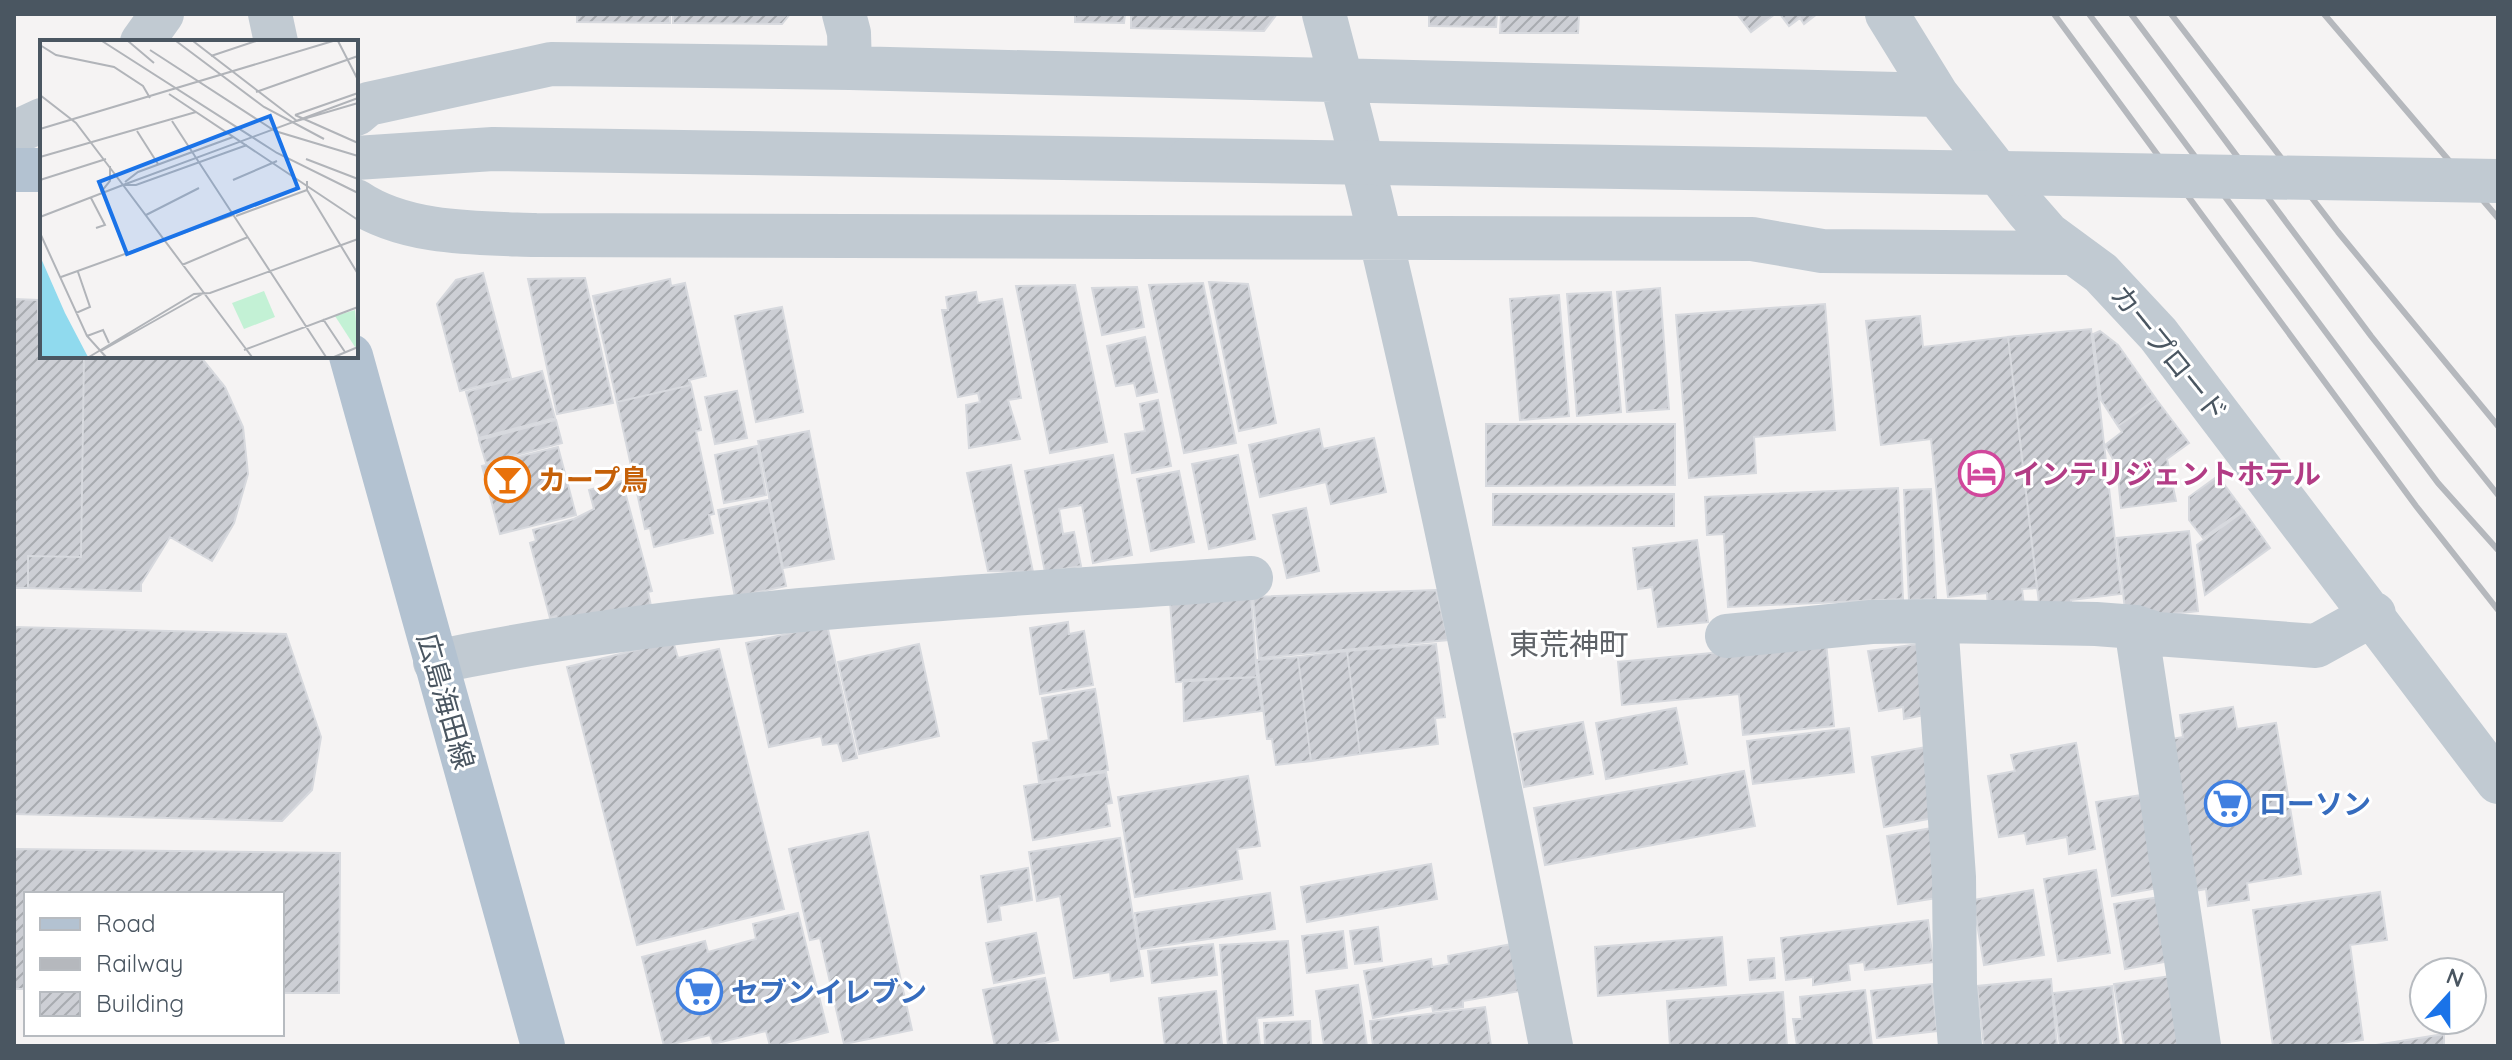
<svg xmlns="http://www.w3.org/2000/svg" width="2512" height="1060" font-family="Quicksand,'Noto Sans JP',sans-serif">
	<defs>
		<pattern id="building-hatch" width="6" height="6" patternUnits="userSpaceOnUse" patternTransform="scale(2)"><rect width="6" height="6" fill="#cdcfd5"/><path d="M-1 1l2-2M0 6l6-6M5 7l2-2" fill="none" stroke="#a8abb0"/></pattern>
	</defs>
	<rect width="100%" height="100%" fill="#f5f3f3"/>
	<path fill="url(#building-hatch)" stroke="#d7d9de" stroke-width="2" d="M577 14H670V23L577 22Z
		M673 14H790L782 24 673 23Z
		M1075 14H1125L1124 23 1075 22Z
		M1131 14H1277L1264 31 1131 28Z
		M1429 14H1497L1496 27 1429 26Z
		M1501 14H1579L1578 33H1500Z
		M1737 14H1775L1751 32Z
		M1780 14H1817L1804 24 1800 18 1789 26Z
		M483 273 511 378 460 391 437 304 456 280Z
		M585 278 613 403 557 414 528 279Z
		M670 279 671 286 685 283 706 376 689 380 691 385 617 402 593 296Z
		M1209 282 1248 284 1276 423 1239 431Z
		M1203 283 1236 443 1184 453 1149 285Z
		M1075 285 1107 442 1050 453 1016 286Z
		M1137 287 1144 327 1102 335 1092 288Z
		M1660 288 1669 409 1627 412 1617 292Z
		M976 292 978 303 1002 299 1021 398 1008 400 1020 439 969 448 966 405 980 402 978 393 958 397 942 310H948L946 297Z
		M1611 292 1621 412 1577 416 1567 294Z
		M1559 295 1569 416 1520 420 1510 299Z
		M14 299 38 300V319L42 320V356H84L81 557 28 556V588H14Z
		M1825 304 1835 430 1754 437 1756 473 1689 478 1676 315Z
		M782 307 803 412 756 422 735 316Z
		M1920 316 1923 347 2008 337 2037 588 2022 589 2024 605 1988 609 1987 593 1948 597 1931 439 1881 445 1866 321Z
		M2091 329 2121 594 2071 600V608L2040 612 2008 337Z
		M2100 331 2118 345 2156 399 2118 426 2101 400 2093 334Z
		M1145 337 1157 392 1137 396 1134 383 1116 386 1107 346Z
		M84 356H200L225 387 243 427 248 474 234 523 212 561 170 537 141 584V591L28 588V556L81 557Z
		M542 371 555 418 479 438 466 392Z
		M691 385 701 430 696 431 714 514 709 515 713 533 654 547 650 528 645 529 617 402Z
		M737 391 747 438 715 444 705 397Z
		M2156 399 2189 443 2167 459 2176 501 2121 508 2117 466 2105 445 2122 432 2118 426Z
		M1158 400 1171 466 1132 473 1125 434 1145 431 1140 404Z
		M556 420 562 443 486 463 479 440Z
		M1486 424H1675V485L1486 486Z
		M1319 429 1323 449 1374 438 1386 492 1331 504 1326 482 1260 497 1249 445Z
		M809 431 834 559 783 568 758 441Z
		M757 446 766 495 724 503 715 455Z
		M558 447 576 515 500 534 482 466Z
		M1113 455 1132 555 1093 563 1082 505 1059 509 1063 534 1074 532 1081 566 1045 572 1025 471Z
		M1238 455 1255 539 1209 549 1192 464Z
		M1011 465 1033 572 988 571 967 473Z
		M1179 471 1194 542 1151 551 1137 479Z
		M2218 476 2243 510 2203 538 2189 520V497Z
		M622 481 652 591 648 592 651 606 558 623 556 616 550 618 530 543 536 541 533 530 574 519 594 509 589 490Z
		M1898 488 1903 599 1728 607 1724 534 1707 535 1705 497Z
		M1931 489 1936 599 1909 600 1904 490Z
		M1493 494H1674V526L1493 525Z
		M768 500 786 586 735 597 718 510Z
		M1306 508 1319 571 1287 578 1273 515Z
		M2244 511 2270 548 2205 595 2197 545Z
		M2189 531 2198 611 2126 619 2117 538Z
		M1697 540 1708 622 1658 627 1652 587 1638 589 1633 548Z
		M1436 590 1448 640 1259 658 1253 597Z
		M1251 596 1257 677 1176 682 1170 601Z
		M1068 622 1069 634 1084 631 1093 685 1040 694 1030 628Z
		M827 625 857 758 843 761 838 743 823 745 821 736 769 747 746 643Z
		M14 627 286 634 321 737 312 790 282 821 14 814Z
		M673 641 678 658 719 649 784 909 637 945 567 667Z
		M1826 642 1834 726 1743 735 1739 694 1622 705 1618 662Z
		M919 644 939 736 859 754 838 662Z
		M1436 644 1445 717 1435 718 1438 744 1360 754 1347 651Z
		M1918 644 1930 714 1904 719 1903 707 1879 711 1868 651Z
		M1347 651 1360 754 1311 761 1298 657Z
		M1298 657 1311 761 1276 765 1272 739H1267L1257 660Z
		M1257 677 1262 711 1184 721 1183 680Z
		M1095 689 1108 770 1039 782 1033 743 1049 740 1042 698Z
		M2233 707 2237 729 2276 723 2301 874 2247 883 2249 900 2208 906 2206 889 2189 892 2166 740 2183 737 2180 715Z
		M1676 708 1687 764 1606 779 1596 723Z
		M1583 722 1593 774 1524 787 1514 734Z
		M1849 728 1854 772 1753 784 1747 741Z
		M2076 743 2095 849 2069 854 2067 837 2027 844 2025 833 1999 837 1988 776 2015 771 2011 755Z
		M1932 746 1945 816 1884 827 1872 757Z
		M1744 771 1755 826 1545 865 1534 808Z
		M1106 772 1112 803 1106 804 1110 826 1033 840 1024 786Z
		M1248 776 1260 846 1237 849 1242 879 1135 897 1118 797Z
		M2142 795 2158 888 2112 896 2096 802Z
		M1932 828 1944 897 1898 904 1887 836Z
		M868 832 912 1030 844 1044 820 938 810 940 789 849Z
		M1120 838 1143 976 1111 981 1110 972 1074 978 1060 896 1037 901 1029 852Z
		M14 849 340 853 339 993H282V894H26V989H14Z
		M1431 864 1437 899 1307 922 1301 887Z
		M1028 868 1032 900 999 906 1001 920 988 922 981 876Z
		M2096 870 2110 953 2058 961 2044 879Z
		M2033 890 2044 955 1984 965 1973 900Z
		M2380 892 2387 940 2350 945 2363 1040 2321 1046H2273L2253 910Z
		M1270 893 1275 929 1140 949 1135 913Z
		M2160 897 2170 961 2125 969 2114 904Z
		M798 913 828 1032 774 1046H770L766 1031 713 1044 710 1035 664 1046 642 957 705 941 708 952 756 939 753 924Z
		M1928 920 1933 962 1865 970 1864 962 1848 964 1850 980 1813 985V977L1786 980 1781 938Z
		M1378 927 1382 961 1355 964 1350 931Z
		M1343 931 1347 968 1307 973 1302 936Z
		M1036 933 1044 973 994 983 986 943Z
		M1722 937 1726 985 1598 996 1595 947Z
		M1288 941 1293 1015 1257 1018 1260 1046H1228L1220 945Z
		M1213 944 1217 975 1152 983 1148 951Z
		M1512 944 1520 991 1463 1001V1007L1433 1011 1432 1006 1373 1018 1364 971 1431 959 1432 967 1449 964 1448 956Z
		M1774 958 1775 978 1750 980 1748 960Z
		M2179 975 2190 1046H2124L2114 984Z
		M1045 978 1058 1040 1031 1046H995L983 990Z
		M2051 979 2057 1046H1984L1977 986Z
		M1932 984 1937 1031 1877 1038 1871 991Z
		M1358 985 1367 1046H1324L1316 991Z
		M2112 986 2119 1046H2060L2053 993Z
		M1865 990 1872 1046H1797L1793 1019H1802L1800 997Z
		M1216 991 1222 1044 1165 1046 1159 998Z
		M1783 992 1787 1046H1670L1667 1001Z
		M1485 1007 1491 1046H1373L1370 1021Z
		M1310 1021 1311 1046H1265L1264 1023Z
		M2444 1034V1046H2370Z"/>
	<g fill="none" stroke-linecap="round" stroke-linejoin="round">
		<path stroke="#c1cad2" stroke-width="44" d="M270 14 276 42
			M844 14 849 33 850 68
			M1324 14C1415 355 1483 700 1551 1046
			M1887 14 1937 95 2027 210 2048 234 2101 273 2158 334 2498 782
			M142 42 162 14
			M356 114 368 104 551 64 850 68 1937 95
			M14 133 42 120
			M356 158 493 149 1188 160
			M356 201C406 235 478 233 536 235L1752 239 1822 251 2073 253
			M1936 621 1954 877 1955 985 1960 1046
			M2136 627 2199 1046
			M1727 636 1871 622 1936 621 2096 624 2136 627 2157 634 2316 646 2374 614
			M435 662C701 606 981 598 1251 578"/>
		<path stroke="#b3c2d1" stroke-width="44" d="M14 170H42
			M351 356 543 1046"/>
		<path stroke="#b5b8bd" stroke-width="6" d="M2054 14 2416 506 2498 610
			M2089 14 2438 483 2498 550
			M2131 14 2371 336 2498 495
			M2171 14 2338 232 2498 426
			M2324 14 2498 218"/>
		<path stroke="#c1cad2" stroke-width="44" d="M1188 160 2498 181"/>
	</g>
	<defs>
		<symbol id="hotel-ring" viewBox="-11 -11 22 22"><circle r="9.5" fill="#fff" stroke="#d1479c" stroke-width="1.5"/><path d="M-6-4.5h1.5V1H6V5H4.5V3h-9V5H-6ZM-4 0a1.8 1.8 0 1 1 3.6 0ZM.5 0V-2.5h3Q6-2.5 6 0Z" fill="#d1479c"/></symbol>
		<symbol id="bar-ring" viewBox="-11 -11 22 22"><circle r="9.5" fill="#fff" stroke="#e8710a" stroke-width="1.5"/><path d="M-6-5H6L.8 .8V4.5H3.5V6h-7V4.5H-.8V.8Z" fill="#e8710a"/></symbol>
		<symbol id="supermarket-ring" viewBox="-11 -11 22 22"><circle r="9.5" fill="#fff" stroke="#3f7fe0" stroke-width="1.5"/><path d="M-6-5.5h2.5l.6 2H6L4.5 2H-2.5L-4.4-4H-6ZM-1.5 3.2a1.3 1.3 0 1 0 .1 0ZM3 3.2a1.3 1.3 0 1 0 .1 0Z" fill="#3f7fe0"/></symbol>
	</defs>
	<g fill-rule="evenodd">
		<use href="#hotel-ring" x="1956" y="448" width="51" height="51"/>
		<use href="#bar-ring" x="482" y="454" width="51" height="51"/>
		<use href="#supermarket-ring" x="2202" y="778" width="51" height="51"/>
		<use href="#supermarket-ring" x="674" y="966" width="51" height="51"/>
	</g>
	<g text-anchor="middle" stroke-width="6" stroke-linejoin="round" paint-order="stroke">
		<g font-size="28" fill="#4a5661" stroke="#fff">
			<text transform="translate(2169 353) rotate(51)" y="10">カープロード</text>
			<text transform="translate(446 701) rotate(74)" y="10">広島海田線</text>
		</g>
		<g font-size="28" font-weight="bold" fill="#b23c85" stroke="#fff" text-anchor="start">
			<text x="2013" y="484">インテリジェントホテル</text>
		</g>
		<g font-size="28" font-weight="bold" fill="#c56008" stroke="#fff" text-anchor="start">
			<text x="538" y="490">カープ鳥</text>
		</g>
		<g font-size="28" font-weight="bold" fill="#366cbe" stroke="#fff" text-anchor="start">
			<text x="2259" y="814">ローソン</text>
			<text x="731" y="1002">セブンイレブン</text>
		</g>
		<g font-size="30" fill="#5f6368" stroke="#fff">
			<text x="1569" y="655">東荒神町</text>
		</g>
	</g>
	<g transform="translate(40 40)">
		<rect width="318" height="318" fill="#f5f3f3"/>
		<path d="M315 270 318 306 315 307 295 276Z" fill="#c3f1d5"/>
		<path d="M224 251 235 277 204 289 192 263Z" fill="#c3f1d5"/>
		<path d="M0 216 25 273 48 317H0Z" fill="#90daee"/>
		<path fill="none" stroke="#b1b4b9" stroke-width="2" d="M62 1 237 113 318 153M88 1 114 23M136 1 224 67 284 99M153 1 257 81 318 63M298 1 318 40M0 5 16 15 74 27 103 46 110 58M110 10 235 91 318 116M171 16 216 1M216 52 318 16M129 54 318 180M0 55 36 83 83 145M255 75 318 103M255 75 318 53M132 81 286 317M0 89 293 1M97 91 118 124M0 117 156 72M266 119 318 139M0 140 66 119M193 140 237 121M267 141V150L318 234M85 142 98 132 193 97M83 145 318 58M83 145H96L207 105M0 147V178M61 152 70 141V126M51 158 65 185 56 188M106 175 159 148M196 176 267 150M0 177 83 145 212 317M0 193 47 296 66 317M142 225 208 197M21 237 193 175M36 273 50 267 38 232M283 279 305 312M47 296 63 290 69 303M204 310 318 267M61 311 162 254M49 317 154 254 170 253 318 199M294 317 318 307"/>
		<path fill="#1a73e8" fill-opacity="0.15" stroke="#1a73e8" stroke-width="4" d="M230 76 258 148 87 214 59 142Z"/>
		<rect width="318" height="318" fill="none" stroke="#4a5661" stroke-width="4"/>
	</g>
	<rect width="2512" height="1060" fill="none" stroke="#4a5661" stroke-width="32"/>
	<rect x="24" y="892" width="260" height="144" fill="#ffffff" stroke="#b7bbc0" stroke-width="2"/>
	<rect x="40" y="918" width="40" height="12" fill="#b3c2d1" stroke="#b7bbc0" stroke-width="2"/>
	<text x="96" y="932" font-size="24" fill="#4a5661">Road</text>
	<rect x="40" y="958" width="40" height="12" fill="#b5b8bd" stroke="#b7bbc0" stroke-width="2"/>
	<text x="96" y="972" font-size="24" fill="#4a5661">Railway</text>
	<rect x="40" y="992" width="40" height="24" fill="url(#building-hatch)" stroke="#b7bbc0" stroke-width="2"/>
	<text x="96" y="1012" font-size="24" fill="#4a5661">Building</text>
	<g transform="translate(2448 996) rotate(21)"><circle r="38" fill="#ffffff" stroke="#b7bbc0" stroke-width="2"/>
	<path d="M0-6L14 30L0 20L-14 30Z" fill="#1a73e8"/>
	<text y="-12" font-size="22" font-weight="bold" text-anchor="middle" fill="#4a5661">N</text>
	</g>
</svg>
